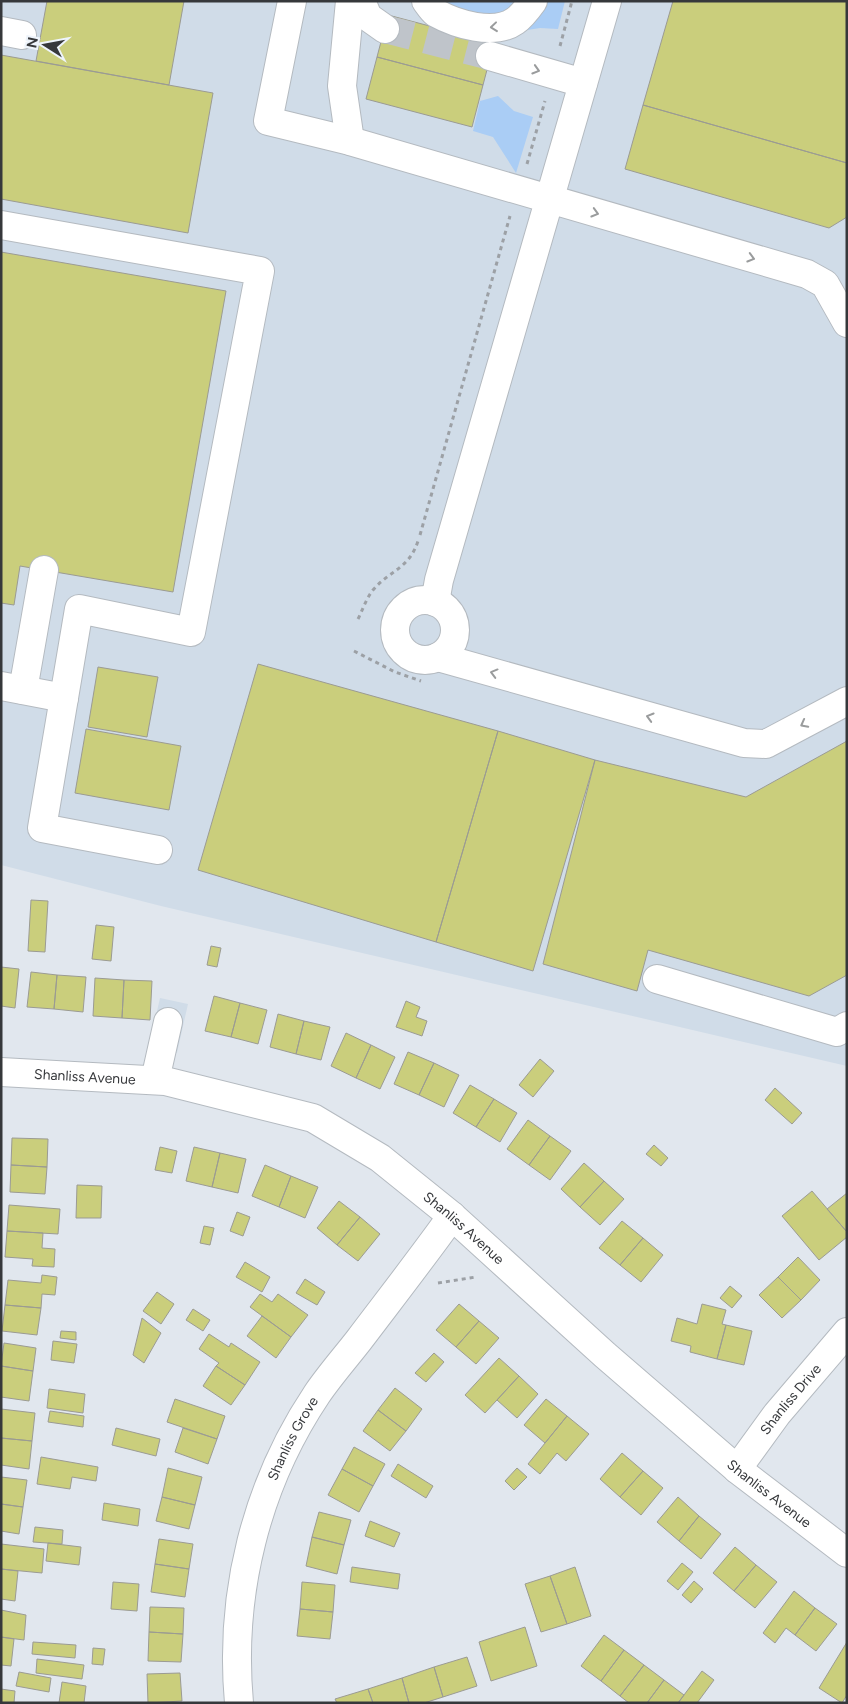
<svg xmlns="http://www.w3.org/2000/svg" width="848" height="1704" font-family="Figtree,sans-serif">
	<rect width="100%" height="100%" fill="#e1e7ee"/>
	<path fill="#d0dce8" d="M1 1H847V1066L161 906 1 865Z
		M160 998 188 1004 177 1053 149 1046Z"/>
	<path fill="#aacdf5" d="M438 1H522L493 20Z
		M545 1H565L558 29 540 28 521 31Z
		M498 96 514 111 533 117 516 173 493 137 473 131 480 101Z"/>
	<path fill="#cace7c" stroke="#9b9b93" d="M47 1H184L169 85 36 61Z
		M673 1H847V163L643 105Z
		M388 15 494 43 483 85 377 57Z
		M1 55 213 93 188 233 1 199Z
		M377 57 483 85 472 127 366 99Z
		M643 105 847 163V217L829 228 625 169Z
		M1 252 226 291 173 592 20 566 14 605 1 603Z
		M258 664 498 731 436 942 198 870Z
		M98 667 158 677 147 737 88 727Z
		M86 729 181 746 169 810 75 793Z
		M498 731 595 760 533 971 436 942Z
		M847 741V975L809 996 648 950 637 991 543 964 595 760 746 797Z
		M31 900 48 901 45 952 28 951Z
		M96 925 114 927 111 961 92 959Z
		M211 946 221 948 217 967 207 965Z
		M1 967 19 969 15 1008 1 1006Z
		M31 972 57 975 54 1009 27 1007Z
		M57 975 86 977 83 1012 54 1009Z
		M95 978 124 980 122 1018 93 1016Z
		M124 980 152 981 150 1020 122 1018Z
		M214 996 240 1003 231 1037 205 1031Z
		M406 1001 420 1007 416 1017 427 1021 422 1036 396 1027Z
		M240 1003 267 1010 258 1044 231 1037Z
		M278 1014 304 1021 296 1054 270 1047Z
		M304 1021 330 1027 321 1060 296 1054Z
		M346 1033 371 1045 356 1078 331 1066Z
		M371 1045 395 1057 380 1089 356 1078Z
		M408 1052 434 1063 419 1095 394 1084Z
		M540 1059 554 1071 533 1097 519 1085Z
		M434 1063 459 1075 444 1107 419 1095Z
		M470 1085 494 1099 476 1127 453 1113Z
		M775 1088 802 1113 792 1124 765 1100Z
		M494 1099 517 1113 500 1142 476 1127Z
		M528 1120 550 1136 529 1165 507 1149Z
		M550 1136 571 1151 550 1180 529 1165Z
		M12 1138 48 1139 47 1167 11 1165Z
		M654 1145 668 1158 661 1166 646 1154Z
		M160 1147 177 1151 172 1173 155 1170Z
		M194 1147 220 1153 212 1187 186 1181Z
		M220 1153 246 1159 238 1193 212 1187Z
		M584 1163 604 1181 580 1207 561 1189Z
		M11 1165 47 1167 45 1194 10 1192Z
		M265 1165 291 1176 279 1207 252 1196Z
		M291 1176 318 1187 305 1218 279 1207Z
		M604 1181 624 1199 600 1225 580 1207Z
		M77 1185 102 1186 101 1218H76Z
		M812 1191 847 1232V1237L819 1260 782 1216Z
		M847 1193V1232L827 1209Z
		M339 1201 360 1217 337 1245 317 1228Z
		M9 1205 60 1209 58 1234 7 1231Z
		M237 1212 250 1217 243 1236 230 1231Z
		M360 1217 380 1234 358 1261 337 1245Z
		M622 1221 643 1238 620 1265 599 1248Z
		M204 1226 214 1228 210 1245 200 1243Z
		M7 1231 43 1233 42 1248 55 1249 54 1267 32 1266 33 1259 5 1257Z
		M643 1238 663 1255 641 1282 620 1265Z
		M798 1257 820 1280 801 1300 778 1277Z
		M245 1262 270 1277 262 1292 236 1277Z
		M42 1275 57 1277 55 1295 42 1294 41 1308 5 1305 8 1280 41 1283Z
		M778 1277 801 1300 782 1318 759 1295Z
		M305 1279 325 1292 317 1305 296 1293Z
		M730 1286 742 1296 732 1308 720 1298Z
		M157 1292 174 1304 161 1324 143 1311Z
		M260 1294 272 1302 278 1294 308 1315 291 1337 250 1307Z
		M459 1304 479 1321 456 1347 436 1330Z
		M702 1304 726 1310 722 1324 726 1325 717 1359 690 1352 691 1346 671 1341 677 1318 697 1324Z
		M5 1305 41 1308 37 1335 2 1331Z
		M193 1309 210 1320 203 1331 186 1320Z
		M262 1316 291 1337 276 1358 247 1336Z
		M142 1318 161 1333 144 1363 133 1355Z
		M479 1321 499 1338 476 1364 456 1347Z
		M726 1325 752 1331 744 1365 717 1359Z
		M61 1331 76 1332V1340L60 1338Z
		M209 1334 229 1347 231 1343 260 1362 245 1385 216 1366 219 1363 199 1349Z
		M53 1341 77 1344 74 1363 51 1360Z
		M4 1343 36 1348 33 1371 1 1366Z
		M434 1353 444 1362 426 1382 415 1373Z
		M499 1358 519 1376 485 1413 465 1395Z
		M1 1366 33 1371 29 1401 1 1397Z
		M216 1366 245 1385 231 1405 203 1386Z
		M519 1376 538 1394 517 1418 497 1400Z
		M395 1388 422 1409 406 1431 378 1410Z
		M49 1389 85 1394 83 1413 47 1408Z
		M175 1399 225 1416 217 1439 167 1422Z
		M546 1399 567 1416 545 1443 524 1425Z
		M1 1409 35 1413 32 1441 1 1438Z
		M378 1410 406 1431 390 1451 363 1431Z
		M50 1411 84 1416 83 1427 48 1422Z
		M567 1416 589 1434 566 1461 557 1453 540 1474 528 1464Z
		M116 1428 160 1439 156 1456 112 1445Z
		M183 1428 217 1439 208 1464 175 1452Z
		M1 1438 32 1441 29 1469 1 1465Z
		M354 1447 385 1464 373 1486 342 1469Z
		M622 1453 643 1471 620 1497 600 1479Z
		M41 1457 98 1467 96 1481 72 1477 70 1489 37 1484Z
		M398 1464 433 1486 426 1498 391 1476Z
		M168 1468 202 1477 195 1505 162 1497Z
		M517 1468 527 1477 514 1490 505 1481Z
		M342 1469 373 1486 359 1512 328 1495Z
		M643 1471 663 1488 641 1515 620 1497Z
		M1 1477 27 1480 23 1507 1 1504Z
		M162 1497 195 1505 189 1529 156 1521Z
		M678 1497 699 1516 679 1541 657 1522Z
		M104 1503 140 1509 138 1526 102 1520Z
		M1 1504 23 1507 19 1534 1 1531Z
		M319 1512 351 1520 344 1545 312 1537Z
		M699 1516 721 1534 701 1559 679 1541Z
		M370 1521 400 1533 394 1547 365 1536Z
		M35 1527 63 1530 62 1544 33 1542Z
		M312 1537 344 1545 337 1574 306 1566Z
		M159 1539 193 1544 189 1569 155 1564Z
		M48 1543 81 1547 79 1565 46 1561Z
		M1 1544 44 1549 42 1573 1 1569Z
		M735 1547 756 1565 734 1591 713 1573Z
		M682 1563 693 1572 678 1590 667 1581Z
		M155 1564 189 1569 185 1597 151 1592Z
		M756 1565 777 1582 755 1608 734 1591Z
		M352 1567 400 1574 398 1589 350 1582Z
		M575 1567 591 1616 567 1624 550 1576Z
		M1 1569 18 1571 15 1601 1 1599Z
		M550 1576 567 1624 541 1632 525 1584Z
		M694 1581 703 1589 691 1603 682 1595Z
		M113 1582 139 1584 137 1611 111 1609Z
		M302 1582 335 1585 333 1612 300 1609Z
		M794 1591 815 1608 795 1635 786 1628 775 1643 763 1633Z
		M150 1607 184 1608 183 1634 149 1632Z
		M815 1608 837 1624 816 1651 795 1635Z
		M300 1609 333 1612 330 1639 297 1636Z
		M1 1610 26 1615 24 1640 1 1637Z
		M525 1627 537 1666 491 1681 479 1642Z
		M149 1632 183 1634 181 1662 148 1661Z
		M604 1635 624 1650 601 1681 581 1666Z
		M1 1637 14 1639 11 1666 1 1665Z
		M33 1642 76 1645 75 1658 32 1654Z
		M847 1642V1695L842 1703 819 1688Z
		M93 1648 105 1649 103 1665 92 1664Z
		M624 1650 644 1665 620 1696 601 1681Z
		M467 1657 477 1686 443 1697 434 1667Z
		M37 1659 84 1665 82 1679 36 1673Z
		M644 1665 664 1680 647 1703H629L620 1696Z
		M434 1667 443 1697 424 1703H409L402 1678Z
		M702 1671 714 1680 697 1703H678Z
		M19 1672 51 1678 49 1692 16 1686Z
		M180 1673 182 1701 148 1703 147 1674Z
		M402 1678 409 1703H373L368 1689Z
		M664 1680 684 1695 678 1703H647Z
		M62 1682 86 1686 84 1703H59Z
		M1 1689 15 1691 14 1703H1Z
		M368 1689 373 1703H337L335 1699Z"/>
	<g fill="none" stroke-linecap="round" stroke-linejoin="round">
		<path stroke="#bfc4ca" stroke-width="28" stroke-dasharray="28 14" stroke-linecap="butt" d="M385 29 490 56"/>
		<defs>
			<g id="minor">
				<path d="M292 1 268 121 350 141 807 274 825 284 847 323"/>
				<path d="M361 1 368 17 385 29"/>
				<path d="M426 1C429 5 432 10 436 13 456 24 494 36 515 21 521 17 528 8 533 1"/>
				<path d="M1 31 22 35"/>
				<path d="M490 56 583 83"/>
				<path d="M350 141 342 86 350 1"/>
				<path d="M1 225 260 271 191 632 79 609 42 828 158 850"/>
				<circle cx="425" cy="630" r="30"/>
				<path d="M435 602 439 580 607 1"/>
				<path d="M438 657 744 743 766 744 847 701"/>
				<path d="M1 686 64 698"/>
				<path d="M23 690 44 570"/>
				<path d="M657 979 837 1032 847 1026"/>
				<path id="s1" d="M1 1072 165 1081 313 1118 380 1158 452 1216 605 1355 737 1469 847 1553"/>
				<path d="M155 1080 168 1022"/>
				<path id="s2" d="M737 1469 777 1414 847 1332"/>
				<path id="s3" d="M239 1703C229 1594 256 1485 317 1394 330 1375 345 1358 359 1340 390 1299 422 1258 452 1216"/>
			</g>
		</defs>
		<use href="#minor" stroke="#b4bac0" stroke-width="30"/>
		<path stroke="#9ca0a5" stroke-width="3" stroke-dasharray="4 4" stroke-linecap="butt" d="M560 46 572 1
			M527 164 545 101
			M420 535 510 216
			M358 619C363 609 366 599 373 590 390 570 409 569 418 541
			M354 651 395 672 421 681
			M438 1283 476 1277"/>
		<use href="#minor" stroke="#fff" stroke-width="28"/>
	</g>
	<defs><path id="oneway-chevron" d="M-2-3.5L2.5 0L-2 3.5" fill="none" stroke-width="1.6" stroke-linecap="round" stroke-linejoin="round" transform="scale(1.25)"/></defs>
	<g stroke="#9a9c9d">
		<use href="#oneway-chevron" transform="translate(494 27) rotate(174)"/>
		<use href="#oneway-chevron" transform="translate(536 70) rotate(17)"/>
		<use href="#oneway-chevron" transform="translate(595 213) rotate(16)"/>
		<use href="#oneway-chevron" transform="translate(751 258) rotate(16)"/>
		<use href="#oneway-chevron" transform="translate(494 673) rotate(-165)"/>
		<use href="#oneway-chevron" transform="translate(650 717) rotate(-164)"/>
		<use href="#oneway-chevron" transform="translate(804 724) rotate(152)"/>
	</g>
	<g text-anchor="middle" stroke-width="4.5" stroke-linejoin="round" paint-order="stroke">
		<g font-size="14" fill="#36383b" stroke="#eef4fb">
			<text dy="5" stroke="none"><textPath href="#s1" startOffset="84">Shanliss Avenue</textPath></text>
			<text dy="5" stroke="none"><textPath href="#s1" startOffset="504">Shanliss Avenue</textPath></text>
			<text dy="5" stroke="none"><textPath href="#s2" startOffset="88">Shanliss Drive</textPath></text>
			<text dy="5" stroke="none"><textPath href="#s3" startOffset="274">Shanliss Grove</textPath></text>
			<text dy="5" stroke="none"><textPath href="#s1" startOffset="909">Shanliss Avenue</textPath></text>
		</g>
	</g>
	<rect width="848" height="1704" fill="none" stroke="#36383b" stroke-width="5"/>
	<g transform="translate(45 45) rotate(281)" stroke="#eef4fb" stroke-width="4" paint-order="stroke">
	<path d="M0-4L9 19L0 12L-9 19Z" fill="#36383b"/>
	<text y="-8" font-size="14" font-weight="bold" text-anchor="middle" fill="#36383b">N</text>
	</g>
</svg>
